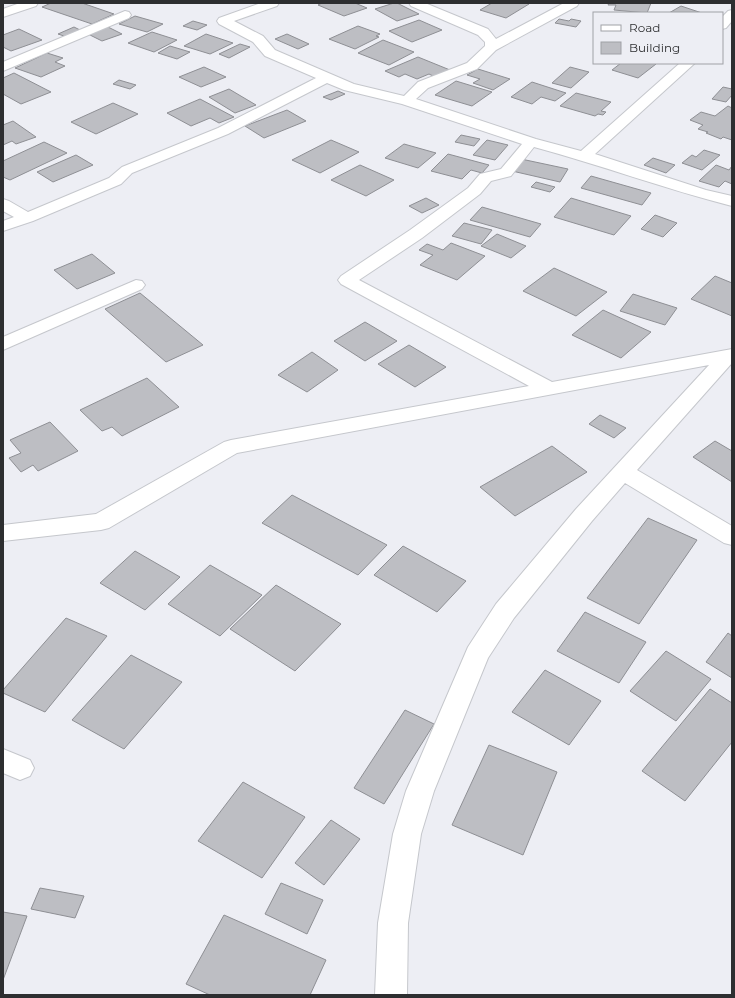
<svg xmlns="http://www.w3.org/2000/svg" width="735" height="998" font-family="Montserrat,sans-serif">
	<rect width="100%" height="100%" fill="#edeef4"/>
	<path fill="#bdbec3" stroke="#8e8f94" d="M51 3H82L114 14 92 24 42 7Z
		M322 3H355L367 8 344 16 318 5Z
		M394 3H397L419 14 397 21 375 9Z
		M492 3H526L529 4 506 18 480 10Z
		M609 3H651L647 13 614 10 616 5H608Z
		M681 6 702 13H669Z
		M135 16 163 24 147 32 119 24Z
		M559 19 569 21 571 19 581 21 576 27 555 23Z
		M419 20 442 30 412 42 389 31Z
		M193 21 207 25 197 30 183 26Z
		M358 26 380 34 376 36 379 37 355 49 329 39Z
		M74 27 82 31 67 37 58 34Z
		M108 27 122 34 102 41 88 34Z
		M19 29 42 40 11 51 3 47V35Z
		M152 32 177 40 154 52 128 43Z
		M206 34 233 43 210 54 184 46Z
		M287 34 309 44 298 49 275 39Z
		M383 40 414 52 389 65 358 53Z
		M240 44 250 47 229 58 219 54Z
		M170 46 190 52 177 59 158 53Z
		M47 53 63 58 55 62 65 66 41 77 15 68Z
		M418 57 450 70 435 77 429 74 417 79 405 74 399 77 385 71Z
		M621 63H653L656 64 638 78 612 70Z
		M204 67 226 77 201 87 179 77Z
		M570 67 589 72 571 88 552 83Z
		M478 69 510 79 493 90 473 83 480 79 467 75Z
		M14 73 51 92 21 104 3 94V78Z
		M119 80 136 85 130 89 113 84Z
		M456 81 492 92 472 106 435 95Z
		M532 82 566 93 555 101 541 97 532 104 511 97Z
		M723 87 732 89V95L726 102 712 99Z
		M229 89 256 105 235 113 209 97Z
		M338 91 345 94 331 100 323 97Z
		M576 93 611 102 601 111 606 112 603 115 598 114 595 116 560 106Z
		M200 99 234 117 219 123 210 118 191 126 167 113Z
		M113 103 138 114 96 134 71 122Z
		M728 106 732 108V140L723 137 721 139 706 133 708 132 698 129 703 125 690 120 701 112 715 116Z
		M287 110 306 121 264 138 245 126Z
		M13 121 36 137 16 144 12 141 3 145V125Z
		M461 135 480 139 474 146 455 142Z
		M331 140 359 152 320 173 292 160Z
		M487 140 508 145 495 160 473 155Z
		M44 142 67 153 10 180 3 177V161Z
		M404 144 436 153 418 168 385 158Z
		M704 150 720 155 702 170 682 163 692 155 696 157Z
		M448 154 489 165 482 173 471 170 462 179 431 171Z
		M76 155 93 165 53 182 37 172Z
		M653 158 675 165 666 173 644 165Z
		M521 159 568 169 560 182 512 171Z
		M360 165 394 180 366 196 331 180Z
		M716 165 729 170 732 166V184L725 181 719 187 699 181Z
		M591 176 651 193 642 205 581 188Z
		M536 182 555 187 550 192 531 187Z
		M426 198 439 205 422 213 409 206Z
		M571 198 631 216 614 235 554 217Z
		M482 207 541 224 530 237 470 220Z
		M655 215 677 223 663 237 641 229Z
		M464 223 492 230 481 244 452 236Z
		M497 234 526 246 511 258 481 246Z
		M451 243 485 256 457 280 420 265 433 255 419 250 427 244 443 250Z
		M92 254 115 273 77 289 54 270Z
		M554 268 607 292 576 316 523 291Z
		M715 276 732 283V316L691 299Z
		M140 293 203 345 166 362 105 309Z
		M633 294 677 308 665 325 620 311Z
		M603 310 651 332 621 358 572 335Z
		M365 322 397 341 365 361 334 341Z
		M409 345 446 367 415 387 378 364Z
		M312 352 338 370 307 392 278 375Z
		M147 378 179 407 122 436 112 427 102 431 80 410Z
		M600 415 626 428 614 438 589 424Z
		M50 422 78 451 38 471 33 465 21 472 9 458 21 453 10 440Z
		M715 441 732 451V482L693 457Z
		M552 446 587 472 515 516 480 487Z
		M292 495 387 545 358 575 262 523Z
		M648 518 697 540 639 624 587 598Z
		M403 546 466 581 437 612 374 575Z
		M135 551 180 577 145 610 100 583Z
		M210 565 262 595 220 636 168 604Z
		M276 585 341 624 295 671 230 629Z
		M585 612 646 642 619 683 557 651Z
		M66 618 107 636 45 712 3 693V690Z
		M728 633 732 636V678L706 662Z
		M666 651 711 679 676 721 630 691Z
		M131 655 182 682 124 749 72 720Z
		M545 670 601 701 569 745 512 712Z
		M710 689 732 703V742L685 801 642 771Z
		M405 710 434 724 384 804 354 788Z
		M489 745 557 772 523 855 452 825Z
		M243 782 305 817 262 878 198 841Z
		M331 820 360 839 324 885 295 863Z
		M281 883 323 900 307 934 265 914Z
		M40 888 84 896 75 918 31 909Z
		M3 912 27 916 3 980Z
		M224 915 326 960 310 995H210L186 984Z"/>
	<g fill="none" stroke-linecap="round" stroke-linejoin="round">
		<defs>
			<path id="minor" d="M20 3H38L36 6 3 17V9Z
				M261 3H279L277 6 234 21 263 36 275 50 354 84 404 96 418 82 467 63 485 46V42L478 35 411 6 409 3H425L488 29 496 39 564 3H579L577 6 496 50 477 69 428 88 416 99 536 139 581 151 680 63H695L595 154 706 190 732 196V206C665 189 601 165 534 147L511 176 491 181 480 194 422 238 359 280 552 382 732 349V363L637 470 732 526V545L724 543 625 483 592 521 514 618 488 658 434 791 421 834 408 923 407 995H375L378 923 393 834 406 791 468 647 496 604 576 509 709 365 237 453 109 528 101 530 3 541V525L96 514 224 442 231 440 529 386 341 284 338 280 341 276 410 230 468 188 480 174 501 169 522 144 402 104 344 90 327 83 228 134 132 173 121 184 33 221 3 231V221L14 217 3 211V199L9 201 28 212 109 178 122 167 218 128 316 78 265 56 253 42 219 24 217 21 219 18Z
				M732 10V21L726 28 722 29V17L728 11Z
				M125 11 129 12 131 15 129 18 3 71V62Z
				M136 280 142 281 145 285 142 289 3 350V337Z
				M3 749 30 760 34 768 30 776 20 780 3 773Z"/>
		</defs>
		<use href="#minor" stroke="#c5c7cc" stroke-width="2"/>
		<use href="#minor" fill="#fff" fill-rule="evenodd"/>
	</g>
	<rect width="735" height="998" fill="none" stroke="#2d2e30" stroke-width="8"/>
	<rect x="593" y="12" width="130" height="52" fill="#edeef4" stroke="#a0a1a6"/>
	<rect x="601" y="25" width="20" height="6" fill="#ffffff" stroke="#a0a1a6"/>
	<text x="629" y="32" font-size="12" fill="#2d2e30">Road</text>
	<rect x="601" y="42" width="20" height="12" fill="#bdbec3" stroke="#a0a1a6"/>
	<text x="629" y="52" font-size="12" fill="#2d2e30">Building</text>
</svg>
